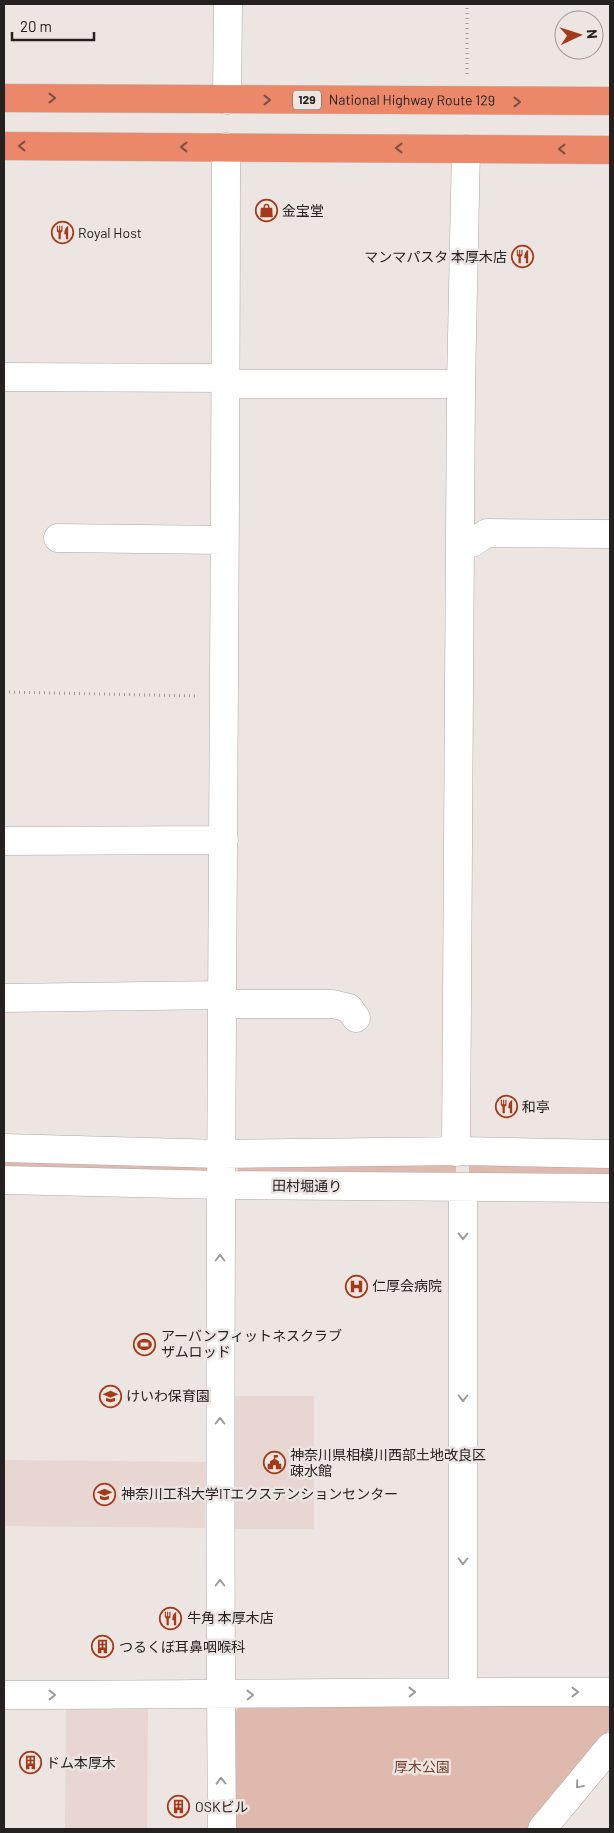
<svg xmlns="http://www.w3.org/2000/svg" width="614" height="1833" font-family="Barlow,'Noto Sans JP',sans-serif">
	<rect width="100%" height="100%" fill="#ede5e2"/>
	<path fill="#e7d6d1" d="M234 1396H314V1529H234Z
		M4 1460 206 1462 205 1528 4 1526Z
		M66 1707 148 1708 147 1829H65Z"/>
	<path fill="#e0b9ae" d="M4 1155 215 1160V1173L4 1168Z
		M238 1161 456 1162V1173L238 1172Z
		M469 1162 610 1163V1175L469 1173Z
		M610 1705V1729L527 1829H234V1713L240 1706Z"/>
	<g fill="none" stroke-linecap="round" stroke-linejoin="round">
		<defs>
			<path id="minor" d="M227 100 228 4
				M4 377 225 378
				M225 384H461
				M58 538 224 540
				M460 543H472L487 533 610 534
				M4 841 224 840
				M4 998 223 995
				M222 1004H333L349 1008 356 1018
				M4 1148 221 1154 463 1151 610 1154
				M456 1152 461 384 466 149
				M4 1180 220 1185 610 1188
				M463 1691V1187
				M4 1695C206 1695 408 1691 610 1692
				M222 1829C217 1269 226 708 226 147
				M542 1829 610 1747"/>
			<g id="highway">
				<path id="s1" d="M4 98 610 101"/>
				<path d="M4 146 610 150"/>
			</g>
		</defs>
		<use href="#minor" stroke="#afa7a5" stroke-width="29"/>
		<use href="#highway" stroke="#c6c5c5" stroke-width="29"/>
		<path stroke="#9d9795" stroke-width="3" stroke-dasharray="1 4" stroke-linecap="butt" d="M467 74V4
			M4 692 198 696"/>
		<use href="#minor" stroke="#fff" stroke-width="28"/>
		<use href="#highway" stroke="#ec886a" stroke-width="28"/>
	</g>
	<defs><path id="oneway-chevron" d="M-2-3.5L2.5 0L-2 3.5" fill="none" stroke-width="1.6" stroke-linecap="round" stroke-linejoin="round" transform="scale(1.25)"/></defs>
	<g stroke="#7e4f41">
		<use href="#oneway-chevron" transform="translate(52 98)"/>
		<use href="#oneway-chevron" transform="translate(267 100)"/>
		<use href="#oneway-chevron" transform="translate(517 102)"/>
		<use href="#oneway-chevron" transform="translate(22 146) rotate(-180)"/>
		<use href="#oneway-chevron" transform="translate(184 147) rotate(-180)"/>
		<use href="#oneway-chevron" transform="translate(399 148) rotate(-180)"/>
		<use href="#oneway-chevron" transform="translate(562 149) rotate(-180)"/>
	</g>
	<g stroke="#9c9b9b">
		<use href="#oneway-chevron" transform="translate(463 1236) rotate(90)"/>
		<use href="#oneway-chevron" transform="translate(220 1258) rotate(-90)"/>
		<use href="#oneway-chevron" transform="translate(463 1398) rotate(90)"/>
		<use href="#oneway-chevron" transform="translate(220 1421) rotate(-90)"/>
		<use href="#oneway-chevron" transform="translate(463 1561) rotate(90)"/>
		<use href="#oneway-chevron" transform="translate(220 1583) rotate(-90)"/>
		<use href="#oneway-chevron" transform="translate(412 1692) rotate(-1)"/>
		<use href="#oneway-chevron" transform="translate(575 1692)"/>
		<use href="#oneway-chevron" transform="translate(52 1695)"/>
		<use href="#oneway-chevron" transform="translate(250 1695) rotate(-1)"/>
		<use href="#oneway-chevron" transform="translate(221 1781) rotate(-91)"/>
		<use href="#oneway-chevron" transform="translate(579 1785) rotate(130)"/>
	</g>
	<defs>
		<symbol id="shop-ring" viewBox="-11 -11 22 22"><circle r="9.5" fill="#ede5e2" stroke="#a33b1a" stroke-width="1.5"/><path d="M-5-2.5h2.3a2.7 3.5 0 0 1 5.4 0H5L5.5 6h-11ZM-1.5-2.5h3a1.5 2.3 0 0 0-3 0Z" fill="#a33b1a"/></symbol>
		<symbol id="restaurant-ring" viewBox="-11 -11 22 22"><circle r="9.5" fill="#ede5e2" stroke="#a33b1a" stroke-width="1.5"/><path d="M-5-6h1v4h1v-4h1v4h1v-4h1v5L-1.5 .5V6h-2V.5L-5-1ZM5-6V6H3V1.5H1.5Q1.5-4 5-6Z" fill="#a33b1a"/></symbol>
		<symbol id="hospital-ring" viewBox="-11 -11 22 22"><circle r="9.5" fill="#ede5e2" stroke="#a33b1a" stroke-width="1.5"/><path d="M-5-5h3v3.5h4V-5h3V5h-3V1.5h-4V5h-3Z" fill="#a33b1a"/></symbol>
		<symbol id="stadium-ring" viewBox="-11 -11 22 22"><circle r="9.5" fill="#ede5e2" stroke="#a33b1a" stroke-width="1.5"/><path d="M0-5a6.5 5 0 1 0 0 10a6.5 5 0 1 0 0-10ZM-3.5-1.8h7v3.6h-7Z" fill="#a33b1a"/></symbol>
		<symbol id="school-ring" viewBox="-11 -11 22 22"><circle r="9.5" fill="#ede5e2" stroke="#a33b1a" stroke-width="1.5"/><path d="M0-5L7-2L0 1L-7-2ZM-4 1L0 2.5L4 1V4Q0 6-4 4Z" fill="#a33b1a"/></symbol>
		<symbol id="civic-ring" viewBox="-11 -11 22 22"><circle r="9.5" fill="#ede5e2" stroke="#a33b1a" stroke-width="1.5"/><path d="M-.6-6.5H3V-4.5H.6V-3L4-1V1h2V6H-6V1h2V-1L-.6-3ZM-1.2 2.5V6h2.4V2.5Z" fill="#a33b1a"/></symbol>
		<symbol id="university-ring" viewBox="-11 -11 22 22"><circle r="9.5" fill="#ede5e2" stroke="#a33b1a" stroke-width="1.5"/><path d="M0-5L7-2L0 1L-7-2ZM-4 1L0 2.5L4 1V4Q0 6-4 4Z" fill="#a33b1a"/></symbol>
		<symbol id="building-ring" viewBox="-11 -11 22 22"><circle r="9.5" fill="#ede5e2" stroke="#a33b1a" stroke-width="1.5"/><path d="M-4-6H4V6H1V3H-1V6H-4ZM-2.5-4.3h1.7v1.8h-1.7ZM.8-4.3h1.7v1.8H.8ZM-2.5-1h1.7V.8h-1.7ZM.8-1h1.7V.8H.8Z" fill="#a33b1a"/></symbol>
	</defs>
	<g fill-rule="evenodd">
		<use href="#shop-ring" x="254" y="198" width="25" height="25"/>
		<use href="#restaurant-ring" x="50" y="220" width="25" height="25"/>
		<use href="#restaurant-ring" x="510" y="244" width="25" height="25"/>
		<use href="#restaurant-ring" x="494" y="1094" width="25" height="25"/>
		<use href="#hospital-ring" x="344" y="1274" width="25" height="25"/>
		<use href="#stadium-ring" x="132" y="1332" width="25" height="25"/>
		<use href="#school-ring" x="98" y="1384" width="25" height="25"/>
		<use href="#civic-ring" x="262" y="1450" width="25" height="25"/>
		<use href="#university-ring" x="92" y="1482" width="25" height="25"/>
		<use href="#restaurant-ring" x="158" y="1606" width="25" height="25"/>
		<use href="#building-ring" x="90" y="1634" width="25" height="25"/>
		<use href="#building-ring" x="18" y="1750" width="25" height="25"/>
		<use href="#building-ring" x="166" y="1794" width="25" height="25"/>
	</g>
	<g text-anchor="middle" stroke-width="5" stroke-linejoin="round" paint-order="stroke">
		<rect fill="#ede5e2" stroke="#605c5a" stroke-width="1" x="293" y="90.5" width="28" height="19" rx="4"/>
		<g font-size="12" font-weight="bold" fill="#242120">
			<text x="307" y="104">129</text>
		</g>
		<g font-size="14" fill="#242120" stroke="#ede5e2">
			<text dy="5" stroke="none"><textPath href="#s1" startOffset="408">National Highway Route 129</textPath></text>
			<text transform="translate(307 1186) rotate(1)" y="5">田村堀通り</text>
		</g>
		<g font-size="14" fill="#242120" stroke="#ede5e2" text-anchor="start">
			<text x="282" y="216">金宝堂</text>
			<text x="78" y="238">Royal Host</text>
			<text x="507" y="262" text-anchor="end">マンマパスタ 本厚木店</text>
			<text x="522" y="1112">和亭</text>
			<text x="372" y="1291">仁厚会病院</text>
			<text x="161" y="1341">アーバンフィットネスクラブ<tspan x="161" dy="16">ザムロッド</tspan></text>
			<text x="126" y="1401">けいわ保育園</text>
			<text x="290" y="1460">神奈川県相模川西部土地改良区<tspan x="290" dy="16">疎水館</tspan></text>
			<text x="121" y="1499">神奈川工科大学ITエクステンションセンター</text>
			<text x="187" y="1623">牛角 本厚木店</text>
			<text x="119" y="1652">つるくぼ耳鼻咽喉科</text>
			<text x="46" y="1768">ドム本厚木</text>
			<text x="195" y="1812">OSKビル</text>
		</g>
		<g font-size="14" fill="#783d2b" stroke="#ede5e2">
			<text x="422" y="1772">厚木公園</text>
		</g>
	</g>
	<rect width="614" height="1833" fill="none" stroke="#242120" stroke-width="10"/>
	<g transform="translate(579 35) rotate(86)"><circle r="24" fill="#ede5e2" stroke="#9d9794"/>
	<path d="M0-4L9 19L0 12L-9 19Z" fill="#a33b1a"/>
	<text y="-8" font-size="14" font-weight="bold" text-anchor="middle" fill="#242120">N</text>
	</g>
	<path d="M12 32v8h82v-8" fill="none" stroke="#242120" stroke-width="2.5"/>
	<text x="20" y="32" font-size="15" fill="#242120" stroke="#ede5e2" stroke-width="4" paint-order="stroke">20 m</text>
</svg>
